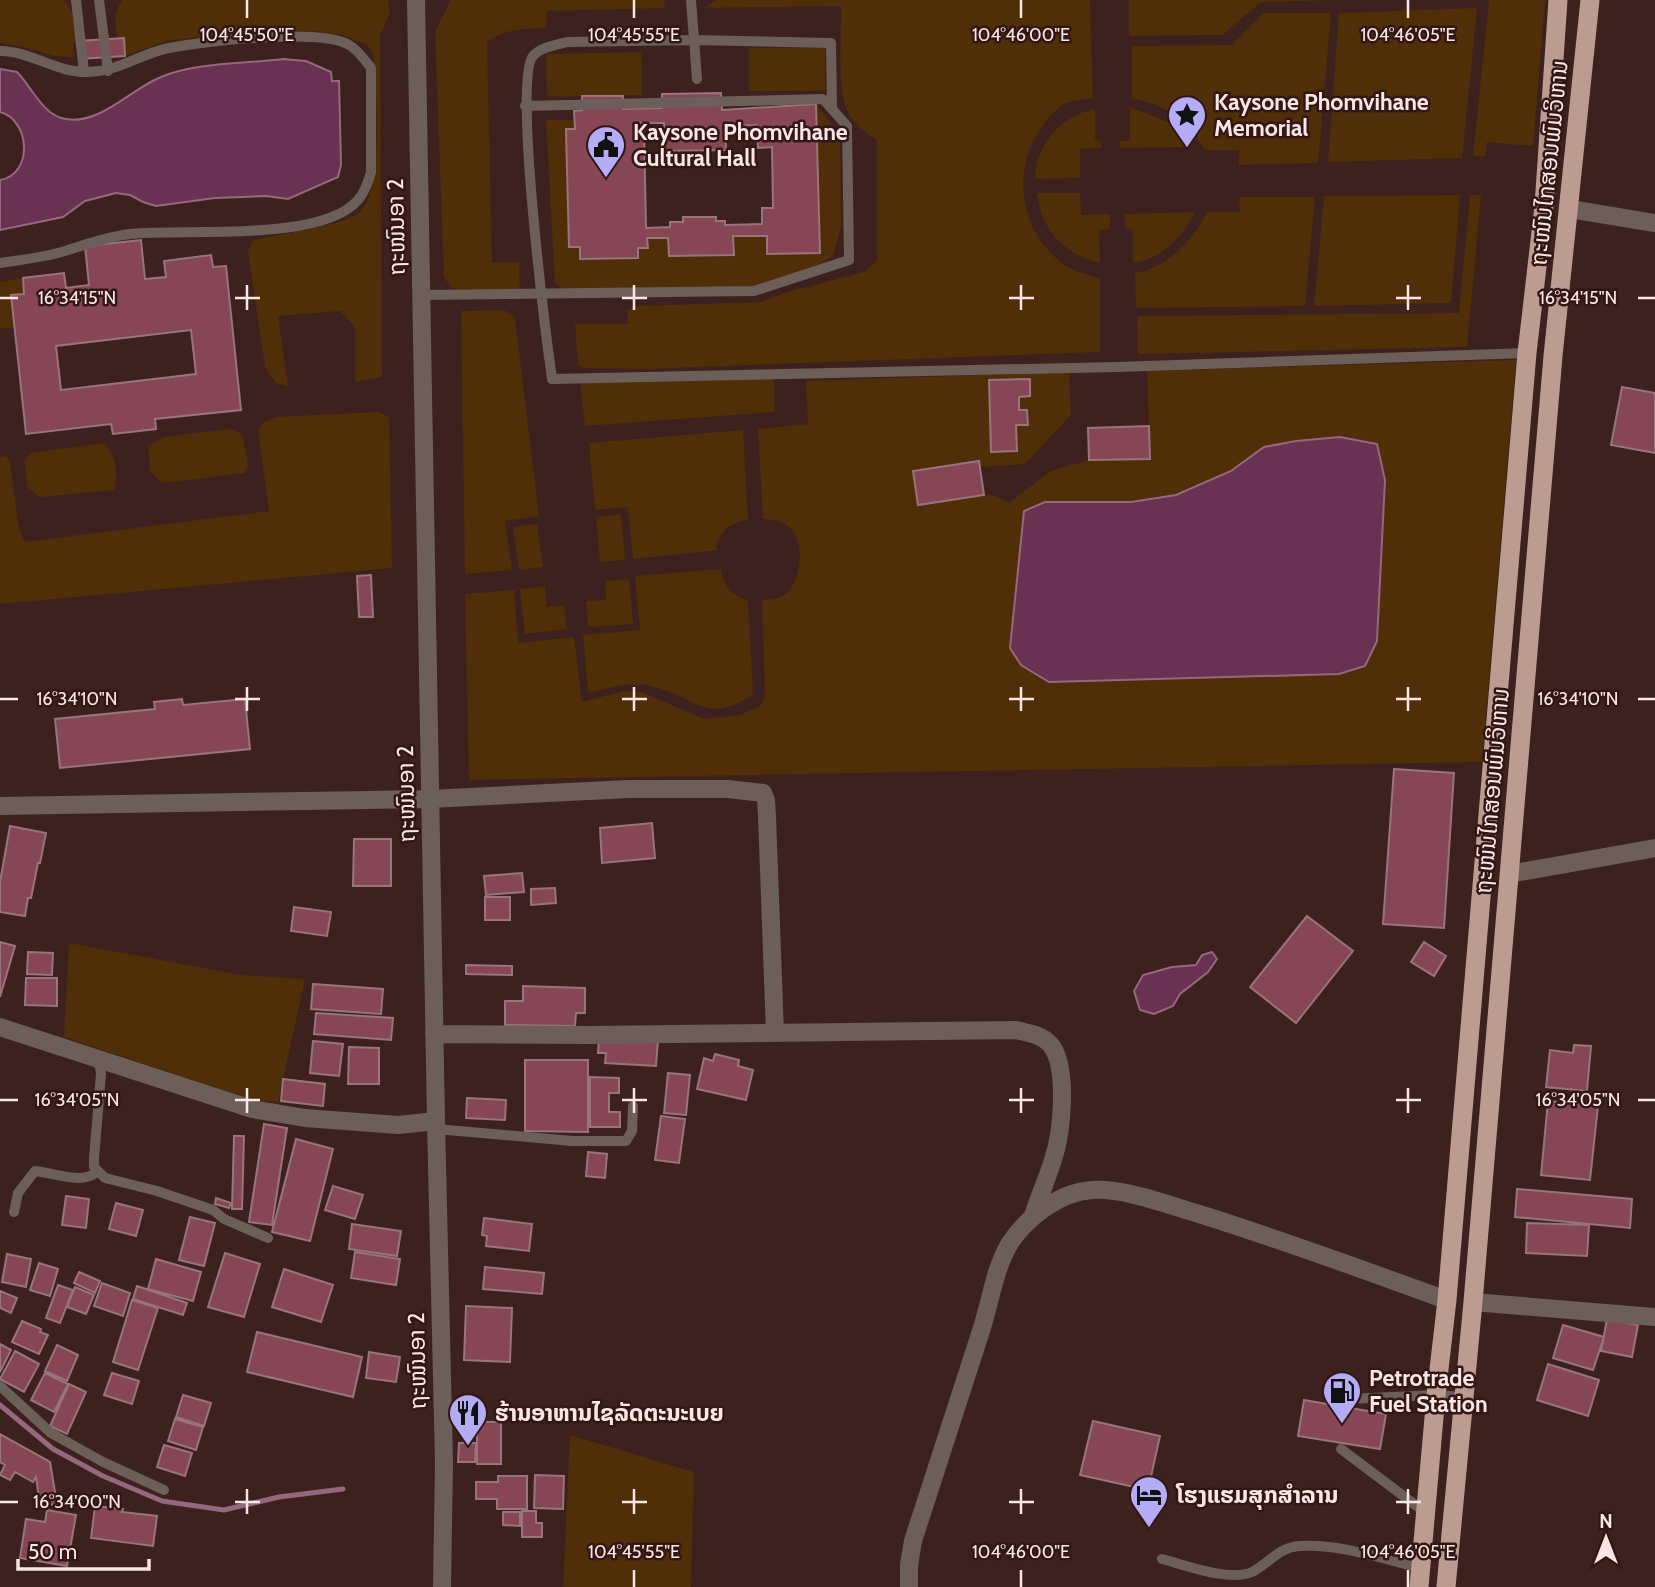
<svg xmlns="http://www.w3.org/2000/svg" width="1655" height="1587" font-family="Cabin,'Noto Sans Lao',sans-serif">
	<rect width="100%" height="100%" fill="#3d211e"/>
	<path fill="#4f2e08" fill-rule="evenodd" d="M0 0H64L72 13 76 42 73 43 74 57C49 58 25 45 0 43Z
		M122 0H388L390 12 380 36 382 377 355 382V327L340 311 278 316 288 386 276 383 265 367 248 252 253 240C273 236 346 224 358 214 386 190 375 92 374 56L366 44 342 35 314 31 217 35 167 41 125 56C116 36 110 20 122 0Z
		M451 0H664L665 8 547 11 546 28C525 29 504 28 487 43L492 263 519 262 520 292H460L450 286 444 277 435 32Z
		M717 0H1090L1093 98C1084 100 1073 100 1066 103 1054 109 1043 124 1037 135 1011 177 1023 237 1065 265 1076 272 1088 275 1100 278V352L641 369 584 368 578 365 575 324H628L627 310 637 306 762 302 784 293 864 272 877 261V140C866 133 856 125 849 114 836 92 842 33 841 6L703 8Z
		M1129 0H1336L1261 2 1222 35 1129 36Z
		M1489 0H1545L1533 146 1487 142 1485 156H1473Z
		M1477 8 1462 158 1328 162 1339 13Z
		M1264 13H1331L1318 163 1239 165V150H1205C1188 123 1164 102 1132 99V46L1232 45Z
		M749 48H825V91H749Z
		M641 52 642 95 547 97 546 54Z
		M816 104 836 130 840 138 841 226 833 256 817 266 757 286 564 290 555 283 546 120H575V129L566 130 569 247H580V259L638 258V248H647V238H668L734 254 733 236H767V254L819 253Z
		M1130 107 1168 122 1188 147 1120 148V141H1130Z
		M1095 109V140L1101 141V148L1080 149V178L1035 179C1035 145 1062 115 1095 109Z
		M1037 193H1080L1081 215 1110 214V229L1099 230 1100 263C1064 254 1041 230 1037 193Z
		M1460 195 1451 303 1314 306 1324 196Z
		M1470 195H1481L1467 347 1138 354 1137 316 1459 313Z
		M1239 197H1315L1305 306 1136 308 1135 273C1167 268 1193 240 1207 212H1240Z
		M1195 212C1183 237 1162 259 1133 263V229L1125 228V214Z
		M23 278 24 294 12 295 15 327 0 329V282Z
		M504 310 515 318 539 516 505 521 512 570 465 574 461 311Z
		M1516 360 1482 762 469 780 465 594 514 590 518 643 574 637 582 702 624 691 641 692 704 719 740 715 759 707 765 697 762 601C768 600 778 599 783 596 802 584 806 541 789 527 781 520 773 520 763 519L758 429 808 424 806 381 1069 372 1071 415 1025 464 980 467 979 461 913 471 918 505 984 495H993L1009 503 1051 471 1089 460 1150 459 1147 371ZM1340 437 1385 480 1377 641 1365 666 1339 674 1049 682 1021 665 1010 648 1024 511 1045 502H1131L1176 495 1231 471 1264 447 1296 441Z
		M774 378 775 412 585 426 580 383Z
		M379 412 389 417 392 568 0 604V458L6 456 10 461 18 523 24 542 269 511 258 430 263 423 276 417Z
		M230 429 242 434 248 465 245 473 163 483 150 472 148 446 164 437Z
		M743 430 748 520C731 522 717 532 717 550L633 559 628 507 595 510 589 443Z
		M104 443C116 455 119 474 114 490L40 497 27 487 25 461 30 453Z
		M621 514 625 560 600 562 596 517Z
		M537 524 543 567 519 570 513 527Z
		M721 569C722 585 734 596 748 601L753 694C707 727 693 695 651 686 630 681 611 688 591 692L588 690 583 635 640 630 635 576Z
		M629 579 633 624 588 627 586 601 606 600 605 581Z
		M545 586 547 607 564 605 567 629 525 634 520 589Z
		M69 943 242 975 305 979 278 1102 253 1100 64 1037Z
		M570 1435 694 1472 691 1587H563Z"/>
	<path fill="#6a3252" stroke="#95687e" stroke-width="2" d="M283 59 306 61 331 72 332 81H339L341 165 338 177 288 199 266 196 215 198 156 206 143 202 130 195 116 193 85 201 63 217 0 230V180C34 174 30 120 0 112V69L17 72C32 87 43 116 66 119 100 125 131 89 161 77 196 62 245 64 283 59Z
		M1340 437 1377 444 1385 480 1377 641 1365 666 1339 674 1049 682 1021 665 1010 648 1024 511 1045 502H1131L1176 495 1231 471 1264 447 1296 441Z
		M1212 952 1217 959 1208 972 1180 994 1173 1006 1154 1014 1140 1010 1134 991 1143 975 1172 967 1196 965 1202 955Z"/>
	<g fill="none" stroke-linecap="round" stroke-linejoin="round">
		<path stroke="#95687e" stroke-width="5" d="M0 1405 53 1449 103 1476 162 1501 224 1510 279 1497 343 1489"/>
	</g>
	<path fill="#874656" stroke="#97757b" stroke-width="2" fill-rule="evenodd" d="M124 38 125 56 79 59 78 41Z
		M721 93 722 110 816 104 820 253 767 254V236H733L734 255 669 256 668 238H647L648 248H638V258L580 259V247H569L566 129H575L574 111 582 110V96H623V109L662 108V94ZM634 123H664L665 151 726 150 725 126 757 125 758 148 772 147 773 208H762V224L725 225V221H716V217H683V222H670V227L646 228 644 131H634Z
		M141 240 145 279 166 277 164 261 211 255 213 267 226 266 241 410 155 419 156 429 113 434 111 424 26 434 11 295 24 294 23 278 64 273 66 288 89 285 85 246ZM191 330 196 374 61 390 56 346Z
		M1030 379V396L1019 397V410H1027L1028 425H1016L1017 451 991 452 989 380Z
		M1622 387 1655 393V453L1611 445Z
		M1149 426 1150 459 1089 460 1088 428Z
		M979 461 984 495 918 505 913 471Z
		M371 575 373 617H359L357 576Z
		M182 699 183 705 245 699 250 749 60 768 55 719 155 709 154 702Z
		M1394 769 1454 773 1444 928 1383 924Z
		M652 823 655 858 602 863 600 828Z
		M10 826 46 833 40 863H38L31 898H28L25 916 0 912V882Z
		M354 839H391V886H353Z
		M522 873 524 892 486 895 484 876Z
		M555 888 556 903 531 905V889Z
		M485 897H510V920H485Z
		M294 907 331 912 327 936 291 931Z
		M1307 916 1353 951 1296 1023 1250 987Z
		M0 942 15 946 0 997Z
		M1424 942 1446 956 1434 976 1411 962Z
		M28 952 53 953 52 975 27 974Z
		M466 965 512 966V975L466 974Z
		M26 978H57V1006L25 1005Z
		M313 984 383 989 381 1014 311 1009Z
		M523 986 585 988V1013H576L575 1026 505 1025V1001H523Z
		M316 1013 393 1018 391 1040 314 1034Z
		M599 1037 658 1040 656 1066 605 1063 606 1053H598Z
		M313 1041 343 1044 339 1076 310 1073Z
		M1574 1045 1591 1046 1587 1091 1546 1087 1550 1050 1573 1053Z
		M349 1047 379 1048V1084H348Z
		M715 1054 739 1060 738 1066 753 1070 746 1100 697 1089 704 1058 713 1061Z
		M525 1060H588V1132L525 1131Z
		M668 1073 690 1075 686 1115 664 1113Z
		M590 1077 619 1078V1093H609V1112H620V1127H590Z
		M283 1079 325 1084 323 1106 281 1101Z
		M467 1098 506 1100 505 1120 466 1118Z
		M1548 1101 1598 1106 1590 1180 1541 1175Z
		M661 1116 685 1119 679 1163 655 1160Z
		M264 1124 287 1128 272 1225 249 1222Z
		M234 1136H244L242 1209H232Z
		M296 1139 333 1149 310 1241 272 1232Z
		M588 1152 607 1154 605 1178 586 1176Z
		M333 1186 363 1195 355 1219 325 1210Z
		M1517 1189 1632 1199 1630 1228 1515 1217Z
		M66 1196 89 1199 86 1228 62 1225Z
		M216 1198 231 1203 229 1208 215 1204Z
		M116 1203 143 1210 136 1236 109 1229Z
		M190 1217 215 1223 204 1266 179 1260Z
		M484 1218 532 1224 529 1251 486 1246 487 1236 482 1235Z
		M1527 1223 1589 1225 1587 1256 1526 1253Z
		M352 1224 401 1231 397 1256 349 1249Z
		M355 1252 400 1259 396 1285 351 1278Z
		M225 1253 260 1264 244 1317 208 1307Z
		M7 1254 31 1259 26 1287 2 1282Z
		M156 1259 201 1272 193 1301 148 1289Z
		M39 1263 58 1269 50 1296 30 1290Z
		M485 1267 544 1273 542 1294 483 1289Z
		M284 1269 333 1285 321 1322 272 1307Z
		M79 1272 100 1281 95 1293 74 1283Z
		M102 1283 130 1293 123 1316 94 1306Z
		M58 1285 73 1290 60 1323 46 1318Z
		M137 1286 187 1303 183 1315 133 1299Z
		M75 1287 94 1295 86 1314 67 1307Z
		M0 1291 17 1298 11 1313 0 1308Z
		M132 1300 158 1308 138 1370 113 1362Z
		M466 1306 512 1308 510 1362 464 1360Z
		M1607 1319 1638 1325 1632 1357 1601 1351Z
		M22 1321 41 1329 40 1332 48 1335 39 1354 12 1342Z
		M1563 1325 1604 1337 1593 1370 1553 1358Z
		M257 1332 362 1357 353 1397 247 1372Z
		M0 1344 11 1350 0 1372Z
		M57 1345 78 1355 67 1381 45 1371Z
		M15 1351 39 1364 24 1392 0 1379Z
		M369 1352 400 1357 396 1382 366 1378Z
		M1548 1364 1599 1380 1588 1416 1537 1400Z
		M45 1373 68 1384 54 1412 31 1400Z
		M112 1373 139 1381 132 1404 104 1395Z
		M69 1384 86 1392 67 1434 50 1426Z
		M183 1395 211 1403 204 1426 176 1417Z
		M1304 1400 1386 1414 1380 1449 1298 1436Z
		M175 1419 203 1427 196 1450 168 1441Z
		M1093 1421 1160 1436 1148 1490 1080 1475Z
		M477 1422H501V1464H477Z
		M0 1434 50 1462 57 1504 40 1506 36 1477 33 1482 15 1472 10 1480 0 1475 5 1465 0 1462Z
		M459 1443H476L475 1462H458Z
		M164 1445 192 1453 185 1476 157 1467Z
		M535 1475 564 1476 563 1509 534 1508Z
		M498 1476H527V1509H497V1499H476V1482H498Z
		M95 1506 123 1509 122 1512 157 1516 153 1546 91 1538Z
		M47 1510 76 1515 67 1566 20 1558 26 1519 45 1522Z
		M522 1511H536V1523H542V1537H522Z
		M503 1512H520V1526L503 1525Z"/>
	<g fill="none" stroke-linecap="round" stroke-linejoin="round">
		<path stroke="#6c5f59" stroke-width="10" d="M76 0 84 72
			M99 0 108 71
			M691 0 697 79
			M0 51C31 51 57 73 87 72 121 71 139 54 169 48 203 41 321 28 349 45 358 50 365 60 371 68V172C368 183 365 192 358 200 321 243 184 228 130 234 104 237 82 246 58 253 39 258 19 260 0 263
			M832 109 831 43 695 40 567 42C556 45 541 47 533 56 513 78 546 336 552 379L1117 367 1527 353
			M421 295 754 291 849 260 847 126 823 99 525 106
			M93 1059 100 1066 101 1074 94 1158V1167L105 1178 157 1191 213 1210 224 1219 268 1238
			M436 1129 572 1141H626L632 1131 633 1106
			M14 1212 18 1193 35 1171C55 1173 82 1185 97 1172
			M0 1386 51 1433 103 1462 164 1490
			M1348 1399 1436 1395 1463 1397
			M1341 1449 1426 1513
			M1162 1559C1185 1565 1229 1582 1252 1572 1268 1564 1279 1547 1299 1546 1339 1543 1382 1559 1421 1568"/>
		<path stroke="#6c5f59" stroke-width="18" d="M416 0 436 1121 444 1463 442 1587
			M1570 209 1655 223
			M0 806 430 799 629 789H728L763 793 766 800 767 816 775 1033
			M1509 874 1655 848
			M0 1027 252 1109 305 1118 398 1125 436 1121
			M434 1034 586 1035 1016 1030C1028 1033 1040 1034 1050 1044 1069 1066 1062 1133 1053 1160 1047 1179 1039 1197 1033 1216
			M1473 1302 1655 1317
			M909 1587V1565L913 1541C935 1472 958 1403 980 1334 990 1305 994 1269 1010 1243 1027 1217 1060 1192 1092 1190 1124 1188 1165 1204 1196 1213 1280 1239 1363 1270 1447 1300"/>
		<path stroke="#bc9c90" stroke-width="19" d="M1419 1587 1436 1395 1447 1300 1527 353 1544 206 1558 0
			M1446 1587 1473 1302 1553 356 1590 0"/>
	</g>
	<path fill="none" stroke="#fae6e4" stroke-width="2.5" d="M247 0V18M634 0V18M1021 0V18M1408 0V18M247 285V310M634 285V310M1021 285V310M1408 285V310M0 298H18M235 298H260M622 298H647M1009 298H1034M1396 298H1421M1638 298H1655M247 687V711M634 687V711M1021 687V711M1408 687V711M0 699H18M235 699H260M622 699H647M1009 699H1034M1396 699H1421M1638 699H1655M247 1088V1113M634 1088V1113M1021 1088V1113M1408 1088V1113M0 1100H18M235 1100H260M622 1100H647M1009 1100H1034M1396 1100H1421M1638 1100H1655M247 1489V1514M634 1489V1514M1021 1489V1514M1408 1489V1514M0 1502H18M235 1502H260M622 1502H647M1009 1502H1034M1396 1502H1421M634 1570V1587M1021 1570V1587M1408 1570V1587"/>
	<defs>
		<symbol id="sight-pin" viewBox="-11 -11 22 30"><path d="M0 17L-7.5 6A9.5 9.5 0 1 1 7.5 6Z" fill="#b5acf8" stroke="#321715"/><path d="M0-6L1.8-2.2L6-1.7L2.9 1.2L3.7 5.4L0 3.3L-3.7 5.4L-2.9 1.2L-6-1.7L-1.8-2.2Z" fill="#111"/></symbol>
		<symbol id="civic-pin" viewBox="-11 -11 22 30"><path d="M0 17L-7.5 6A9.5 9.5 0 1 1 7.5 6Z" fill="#b5acf8" stroke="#321715"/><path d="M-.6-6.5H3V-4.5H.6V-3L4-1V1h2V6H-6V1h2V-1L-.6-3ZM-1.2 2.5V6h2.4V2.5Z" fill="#111"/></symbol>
		<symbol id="fuel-pin" viewBox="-11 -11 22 30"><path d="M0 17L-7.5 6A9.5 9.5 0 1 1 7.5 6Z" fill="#b5acf8" stroke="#321715"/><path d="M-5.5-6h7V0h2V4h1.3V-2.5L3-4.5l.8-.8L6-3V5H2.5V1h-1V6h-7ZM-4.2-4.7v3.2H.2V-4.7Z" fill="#111"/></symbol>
		<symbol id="restaurant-pin" viewBox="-11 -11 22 30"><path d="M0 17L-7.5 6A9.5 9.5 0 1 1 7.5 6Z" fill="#b5acf8" stroke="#321715"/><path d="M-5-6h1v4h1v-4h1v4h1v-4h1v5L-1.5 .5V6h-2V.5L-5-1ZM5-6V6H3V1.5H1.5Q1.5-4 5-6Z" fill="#111"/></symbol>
		<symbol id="hotel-pin" viewBox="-11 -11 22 30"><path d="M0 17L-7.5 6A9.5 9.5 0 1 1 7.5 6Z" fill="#b5acf8" stroke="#321715"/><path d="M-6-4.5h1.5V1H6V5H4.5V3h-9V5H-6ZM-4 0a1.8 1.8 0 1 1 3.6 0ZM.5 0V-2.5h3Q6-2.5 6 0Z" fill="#111"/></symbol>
	</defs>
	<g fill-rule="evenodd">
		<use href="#sight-pin" x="1165" y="93" width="44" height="60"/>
		<use href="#civic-pin" x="584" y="123" width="44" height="60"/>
		<use href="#fuel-pin" x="1320" y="1369" width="44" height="60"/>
		<use href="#restaurant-pin" x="446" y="1391" width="44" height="60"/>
		<use href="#hotel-pin" x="1127" y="1473" width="44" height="60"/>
	</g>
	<g text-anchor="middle" stroke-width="5" stroke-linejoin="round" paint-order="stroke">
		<g font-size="23" font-weight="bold" fill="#fae6e4" stroke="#321715" text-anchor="start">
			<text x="1214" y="110">Kaysone Phomvihane<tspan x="1214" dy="26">Memorial</tspan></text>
			<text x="633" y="140">Kaysone Phomvihane<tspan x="633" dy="26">Cultural Hall</tspan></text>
			<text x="1369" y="1386">Petrotrade<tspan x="1369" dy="26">Fuel Station</tspan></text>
			<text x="495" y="1421">ຮ້ານອາຫານໄຊລັດຕະນະເບຍ</text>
			<text x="1176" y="1503">ໂຮງແຮມສຸກສໍາລານ</text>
		</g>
		<g font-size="23" fill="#fae6e4" stroke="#321715">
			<text transform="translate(1549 163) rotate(-84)" y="8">ຖະໜົນໄກສອນພົມວິຫານ</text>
			<text transform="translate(396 227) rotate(-91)" y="8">ຖະໜົນອາ 2</text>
			<text transform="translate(1492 791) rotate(-85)" y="8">ຖະໜົນໄກສອນພົມວິຫານ</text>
			<text transform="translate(406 794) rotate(-91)" y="8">ຖະໜົນອາ 2</text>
			<text transform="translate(417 1361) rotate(-91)" y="8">ຖະໜົນອາ 2</text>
		</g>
	</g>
	<g font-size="18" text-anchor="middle" fill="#fae6e4" stroke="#321715" stroke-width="5" stroke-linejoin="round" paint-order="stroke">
		<text x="247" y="41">104°45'50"E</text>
		<text x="634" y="41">104°45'55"E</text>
		<text x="1021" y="41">104°46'00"E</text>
		<text x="1408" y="41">104°46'05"E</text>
		<text x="77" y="304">16°34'15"N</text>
		<text x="1578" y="304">16°34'15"N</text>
		<text x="77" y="705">16°34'10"N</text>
		<text x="1578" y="705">16°34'10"N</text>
		<text x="77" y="1106">16°34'05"N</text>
		<text x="1578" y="1106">16°34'05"N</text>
		<text x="77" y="1508">16°34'00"N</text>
		<text x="634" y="1558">104°45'55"E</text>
		<text x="1021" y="1558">104°46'00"E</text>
		<text x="1408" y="1558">104°46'05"E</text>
	</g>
	<g transform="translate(1606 1538)" stroke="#321715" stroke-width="5" paint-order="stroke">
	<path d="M0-5L12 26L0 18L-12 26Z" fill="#fae6e4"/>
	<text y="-10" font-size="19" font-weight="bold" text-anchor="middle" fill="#fae6e4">N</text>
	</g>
	<path d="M18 1559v10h131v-10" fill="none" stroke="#fae6e4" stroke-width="3.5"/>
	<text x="28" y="1559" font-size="21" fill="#fae6e4" stroke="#321715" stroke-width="5" paint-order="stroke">50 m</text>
</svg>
